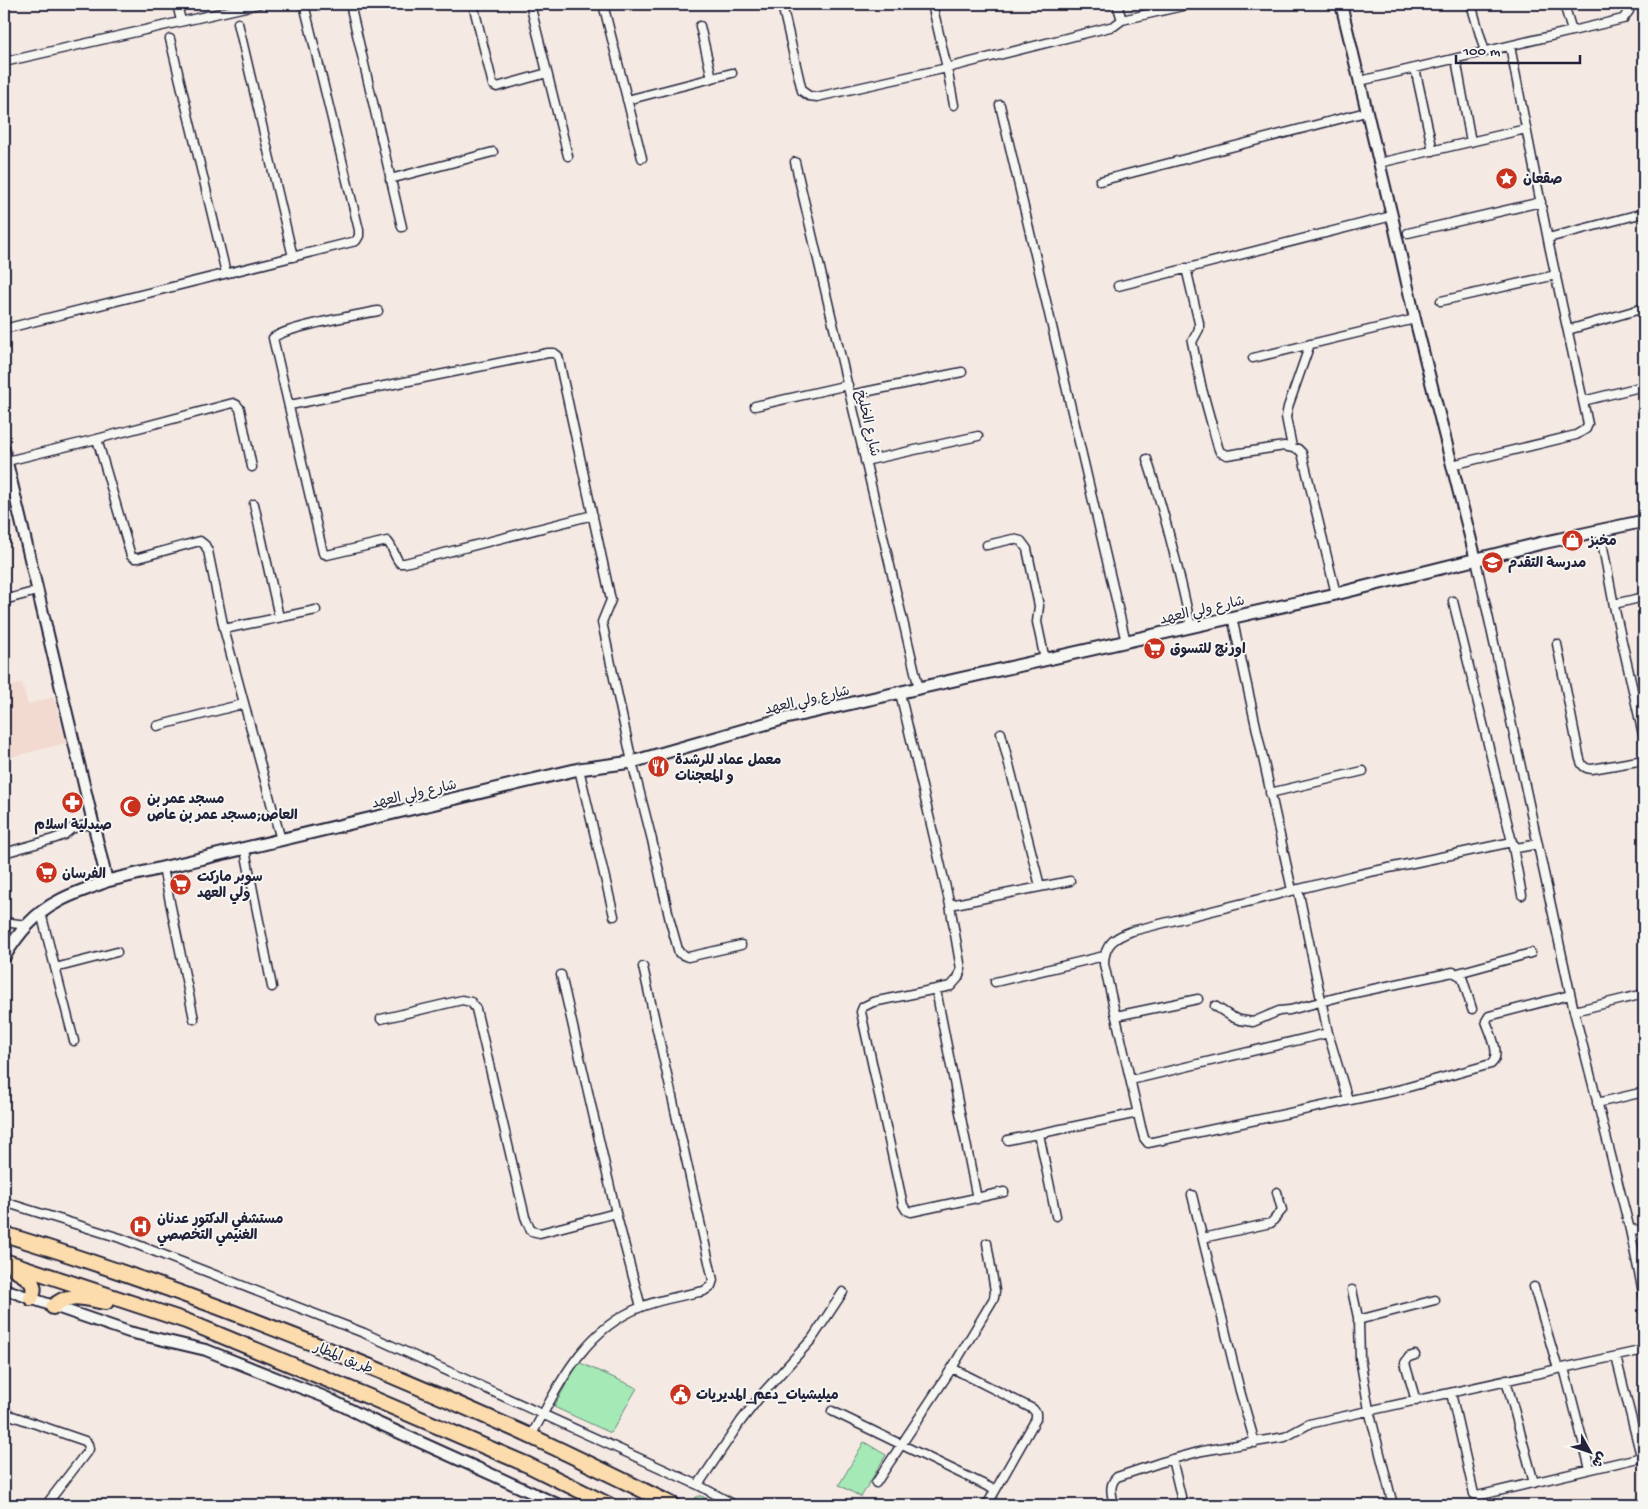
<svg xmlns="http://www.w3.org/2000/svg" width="1648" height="1509" font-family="'Gochi Hand','Playpen Sans Arabic',sans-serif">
	<rect width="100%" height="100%" fill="#f5e9e3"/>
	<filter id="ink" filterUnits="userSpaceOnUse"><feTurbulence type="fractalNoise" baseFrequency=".02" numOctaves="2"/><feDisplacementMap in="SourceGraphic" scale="10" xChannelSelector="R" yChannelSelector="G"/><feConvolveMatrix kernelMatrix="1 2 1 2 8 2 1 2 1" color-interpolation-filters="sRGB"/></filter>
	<g filter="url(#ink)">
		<path fill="#f3dad0" d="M22 683 28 704 54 697 66 743 4 759V688Z"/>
		<path fill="#a5eab6" stroke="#648678" d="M578 1362 637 1388 611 1433 554 1407Z
			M864 1442 886 1455 861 1497 839 1485Z
			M698 1496H701L720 1505H700L697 1504 695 1498Z"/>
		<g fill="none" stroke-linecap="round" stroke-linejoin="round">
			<defs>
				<path id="minor" d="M177 4 181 21
					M350 4 402 227
					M473 4 493 85 497 87 547 73
					M530 4 568 156
					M603 4 642 158
					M784 4 783 9 802 91 809 96 817 97 947 68 932 4
					M1471 4 1485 52
					M1122 20 1191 4
					M238 23 293 257
					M700 26 712 78
					M1572 31 1623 19 1629 11 1627 4
					M170 39 226 273
					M1456 59 1471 142
					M4 62 259 4
					M1415 68 1433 151
					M1360 81 1572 31 1564 4
					M627 100 732 73
					M954 105 947 68 1114 26 1122 20 1117 4
					M1000 105 1126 642
					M795 162 919 689
					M1379 163 1526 129
					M390 179 493 152
					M1100 181 1366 112
					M1408 233 1541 202
					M1548 238 1644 213
					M1186 268 1199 323V329L1192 342 1202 389 1218 447 1220 452 1227 455 1284 446 1298 449 1302 453 1336 594
					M1118 286 1392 216
					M1441 301 1556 275
					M378 311C357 315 286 327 273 338L323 553 327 555 387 541C393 546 394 557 400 563H405L593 515
					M4 329 356 241 359 236V230L304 4
					M1568 330 1644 308
					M1253 358 1415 319
					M850 395 962 372
					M1583 401 1644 386
					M290 405 548 353H554L558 356 611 600 602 622 632 762 652 840 670 921 679 953 688 957 741 945
					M755 406 848 385
					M97 439 131 556 134 558H138L200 541 205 545 208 551 224 629 281 840
					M1292 447 1286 417 1288 407 1310 344
					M1147 459C1165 514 1179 570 1191 627
					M7 461 97 439 233 403 237 405 240 409 252 467
					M865 461 978 436
					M1452 465 1576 435 1586 429 1588 424 1549 245 1510 46
					M254 504 279 617
					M1600 531 1614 606 1644 739
					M987 545 1013 539 1021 541 1027 549 1039 606 1037 622 1045 660
					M1476 560 1574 1011 1630 1230 1644 1297
					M4 600 37 591
					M1453 601 1512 842 1522 895
					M1614 604 1644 597
					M1232 617 1292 890
					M224 629 316 610
					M1557 644 1579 755C1581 764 1583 769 1592 769L1644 760
					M900 693 950 905 961 969 958 978 951 986 873 1002 863 1007 861 1012 903 1205 906 1210 911 1212 1004 1192
					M157 726 243 704
					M1001 733 1040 886
					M579 769 614 916
					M1270 793 1363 771
					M1538 844 1517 848 1512 842 1351 876 1132 931C1116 937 1104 943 1104 964L1141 1127 1144 1138 1148 1143 1398 1090 1491 1064C1502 1055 1490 1033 1486 1021L1489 1016 1570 995
					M245 850 272 987
					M4 853 53 839 64 835 71 829 93 823
					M163 868 194 1019
					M1298 889 1328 1033 1348 1100
					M950 905 1070 881
					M41 913 74 1041
					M4 922 26 925
					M55 968 117 952
					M1458 973 1531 953
					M561 975 616 1213 641 1307
					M995 982 1104 956
					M936 990 977 1199
					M1215 1006 1232 1017 1240 1020 1253 1022 1279 1011 1290 1010 1350 994 1453 972 1462 977 1472 1009
					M1574 1011 1644 994
					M1116 1016 1198 999
					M381 1019 462 1000 471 1002 476 1009 525 1217 531 1231 540 1233 616 1213
					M1131 1080 1328 1033
					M1597 1103 1644 1092
					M1039 1134 1056 1216
					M1008 1140 1138 1113
					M1192 1195 1240 1391 1255 1443
					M4 1202 120 1238 364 1333 698 1485 735 1505
					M1630 1230 1644 1229
					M1203 1238 1271 1223 1282 1210 1277 1192
					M1534 1287 1558 1369
					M1352 1290 1359 1322 1360 1358 1369 1410 1393 1505
					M1358 1320 1435 1300
					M1415 1355 1409 1357 1405 1363 1416 1401
					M952 1368 1033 1409 1036 1413V1419L987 1505
					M1564 1368 1590 1469
					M1506 1380 1534 1483
					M1451 1393 1474 1494 1477 1496 1638 1458 1640 1455V1452L1616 1357
					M832 1411 995 1490
					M4 1413 85 1441 88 1444 89 1449 46 1505
					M531 1436C559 1385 583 1330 641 1307 658 1300 685 1295 704 1291L711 1286 713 1280 643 967
					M1172 1459 1183 1505
					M876 1483 952 1368 994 1298 995 1291 987 1243
					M698 1485 741 1421 762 1394 812 1339 843 1292
					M1114 1505C1112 1495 1108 1485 1117 1477L1162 1462 1202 1451 1285 1437 1309 1424 1644 1350"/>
				<path id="tertiary" d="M1341 4 1392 216 1415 319 1476 560
					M4 450 107 881
					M4 1289 129 1332 206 1350 286 1382 325 1397 369 1419 559 1505"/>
				<path id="secondary" d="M4 957C17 935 34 914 57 902 72 893 91 888 107 881L579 769 632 762 786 718 1336 594 1542 543 1644 521"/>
				<path id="trunk" d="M4 1234C183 1289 360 1359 530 1436 578 1458 626 1482 673 1505
					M4 1261 186 1321 367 1396 528 1465 609 1505
					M15 1270C27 1277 39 1283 31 1298
					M53 1307C68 1291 87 1299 106 1302"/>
			</defs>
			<use href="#minor" stroke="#22223b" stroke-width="11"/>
			<use href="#tertiary" stroke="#22223b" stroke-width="14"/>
			<use href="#secondary" stroke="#22223b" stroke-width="15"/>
			<use href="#trunk" stroke="#22223b" stroke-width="18"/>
			<use href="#minor" stroke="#f6f6f2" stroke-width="8"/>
			<use href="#tertiary" stroke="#f6f6f2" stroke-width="10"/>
			<use href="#secondary" stroke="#f6f6f2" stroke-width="11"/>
			<use href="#trunk" stroke="#fcdcac" stroke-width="14"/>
		</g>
	</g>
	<defs>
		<symbol id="sight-disc" viewBox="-11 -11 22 22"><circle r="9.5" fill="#c8321e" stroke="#f6f6f2"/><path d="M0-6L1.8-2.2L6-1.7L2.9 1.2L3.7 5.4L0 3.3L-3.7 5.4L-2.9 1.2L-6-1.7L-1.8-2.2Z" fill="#fff"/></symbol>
		<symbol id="shop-disc" viewBox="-11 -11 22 22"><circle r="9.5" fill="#c8321e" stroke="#f6f6f2"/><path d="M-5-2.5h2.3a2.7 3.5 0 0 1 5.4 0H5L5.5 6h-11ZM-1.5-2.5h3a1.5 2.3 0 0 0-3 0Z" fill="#fff"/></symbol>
		<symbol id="school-disc" viewBox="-11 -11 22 22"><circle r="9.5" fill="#c8321e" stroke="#f6f6f2"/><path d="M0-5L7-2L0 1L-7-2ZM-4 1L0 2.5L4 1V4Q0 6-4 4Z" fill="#fff"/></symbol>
		<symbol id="supermarket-disc" viewBox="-11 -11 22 22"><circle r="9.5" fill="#c8321e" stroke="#f6f6f2"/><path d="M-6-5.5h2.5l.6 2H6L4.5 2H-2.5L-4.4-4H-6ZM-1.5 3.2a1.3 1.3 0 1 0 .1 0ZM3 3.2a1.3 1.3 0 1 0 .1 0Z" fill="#fff"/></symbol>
		<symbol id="restaurant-disc" viewBox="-11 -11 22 22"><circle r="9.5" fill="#c8321e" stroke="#f6f6f2"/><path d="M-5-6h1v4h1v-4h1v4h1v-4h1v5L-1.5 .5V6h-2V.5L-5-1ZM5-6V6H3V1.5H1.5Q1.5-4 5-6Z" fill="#fff"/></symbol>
		<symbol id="pharmacy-disc" viewBox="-11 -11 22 22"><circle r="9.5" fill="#c8321e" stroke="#f6f6f2"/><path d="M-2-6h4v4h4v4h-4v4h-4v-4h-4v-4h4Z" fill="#fff"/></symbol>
		<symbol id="mosque-disc" viewBox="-11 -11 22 22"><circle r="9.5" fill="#c8321e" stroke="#f6f6f2"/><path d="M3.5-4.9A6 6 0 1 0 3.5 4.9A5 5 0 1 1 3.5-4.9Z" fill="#fff"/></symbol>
		<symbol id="hospital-disc" viewBox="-11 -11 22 22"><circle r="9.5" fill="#c8321e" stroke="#f6f6f2"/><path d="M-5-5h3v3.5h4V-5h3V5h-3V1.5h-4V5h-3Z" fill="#fff"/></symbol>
		<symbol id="civic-disc" viewBox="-11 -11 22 22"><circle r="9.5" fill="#c8321e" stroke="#f6f6f2"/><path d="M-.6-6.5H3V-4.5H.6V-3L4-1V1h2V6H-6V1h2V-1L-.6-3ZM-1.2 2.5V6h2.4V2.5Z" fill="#fff"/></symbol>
	</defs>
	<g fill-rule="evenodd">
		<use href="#sight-disc" x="1494" y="166" width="25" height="25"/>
		<use href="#shop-disc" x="1560" y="528" width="25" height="25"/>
		<use href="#school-disc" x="1480" y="550" width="25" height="25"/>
		<use href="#supermarket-disc" x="1142" y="636" width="25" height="25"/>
		<use href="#restaurant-disc" x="646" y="754" width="25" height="25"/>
		<use href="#pharmacy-disc" x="60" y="790" width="25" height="25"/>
		<use href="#mosque-disc" x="118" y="794" width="25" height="25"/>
		<use href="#supermarket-disc" x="34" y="860" width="25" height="25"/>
		<use href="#supermarket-disc" x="168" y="872" width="25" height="25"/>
		<use href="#hospital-disc" x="128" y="1214" width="25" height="25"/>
		<use href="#civic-disc" x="668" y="1382" width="25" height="25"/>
	</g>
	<g text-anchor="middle" stroke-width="4" stroke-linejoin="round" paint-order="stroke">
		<g font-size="14" font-weight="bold" fill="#22223b" stroke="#f6f6f2" text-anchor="start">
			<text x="1523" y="183">صقعان</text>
			<text x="1589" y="545">مخبز</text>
			<text x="1508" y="567">مدرسة التقدم</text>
			<text x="1170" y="653">اورنج للتسوق</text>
			<text x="675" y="764">معمل عماد للرشدة<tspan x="675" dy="16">و المعجنات</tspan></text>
			<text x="147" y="803">مسجد عمر بن<tspan x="147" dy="16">العاص;مسجد عمر بن عاص</tspan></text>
			<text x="73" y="829" text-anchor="middle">صيدلية اسلام</text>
			<text x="62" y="878">الفرسان</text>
			<text x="197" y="881">سوبر ماركت<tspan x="197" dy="16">ولي العهد</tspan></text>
			<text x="157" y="1223">مستشفي الدكتور عدنان<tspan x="157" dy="16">الغنيمي التخصصي</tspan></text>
			<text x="696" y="1399">ميليشيات_دعم_المديريات</text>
		</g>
		<g font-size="14" fill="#22223b" stroke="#f6f6f2">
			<text transform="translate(869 423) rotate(77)" y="5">شارع الخليخ</text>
			<text transform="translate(1202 609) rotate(-13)" y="5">شارع ولي العهد</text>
			<text transform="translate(807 699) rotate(-13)" y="5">شارع ولي العهد</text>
			<text transform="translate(414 793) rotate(-13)" y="5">شارع ولي العهد</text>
			<text transform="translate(344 1357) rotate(22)" y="5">طريق المطار</text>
		</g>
	</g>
	<rect width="1648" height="1509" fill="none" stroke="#f6f6f2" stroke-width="20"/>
	<rect x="10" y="10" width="1628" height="1489" fill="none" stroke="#22223b" stroke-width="2" filter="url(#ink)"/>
	<g transform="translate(1590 1452) rotate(130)" stroke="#f6f6f2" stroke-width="4" paint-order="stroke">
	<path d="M0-4L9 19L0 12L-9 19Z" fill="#22223b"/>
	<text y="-8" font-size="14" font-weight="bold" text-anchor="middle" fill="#22223b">ش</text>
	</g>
	<path d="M1456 55v8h124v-8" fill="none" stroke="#22223b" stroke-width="2.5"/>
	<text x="1463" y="55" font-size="15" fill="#22223b" stroke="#f6f6f2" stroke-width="4" paint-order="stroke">100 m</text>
</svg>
